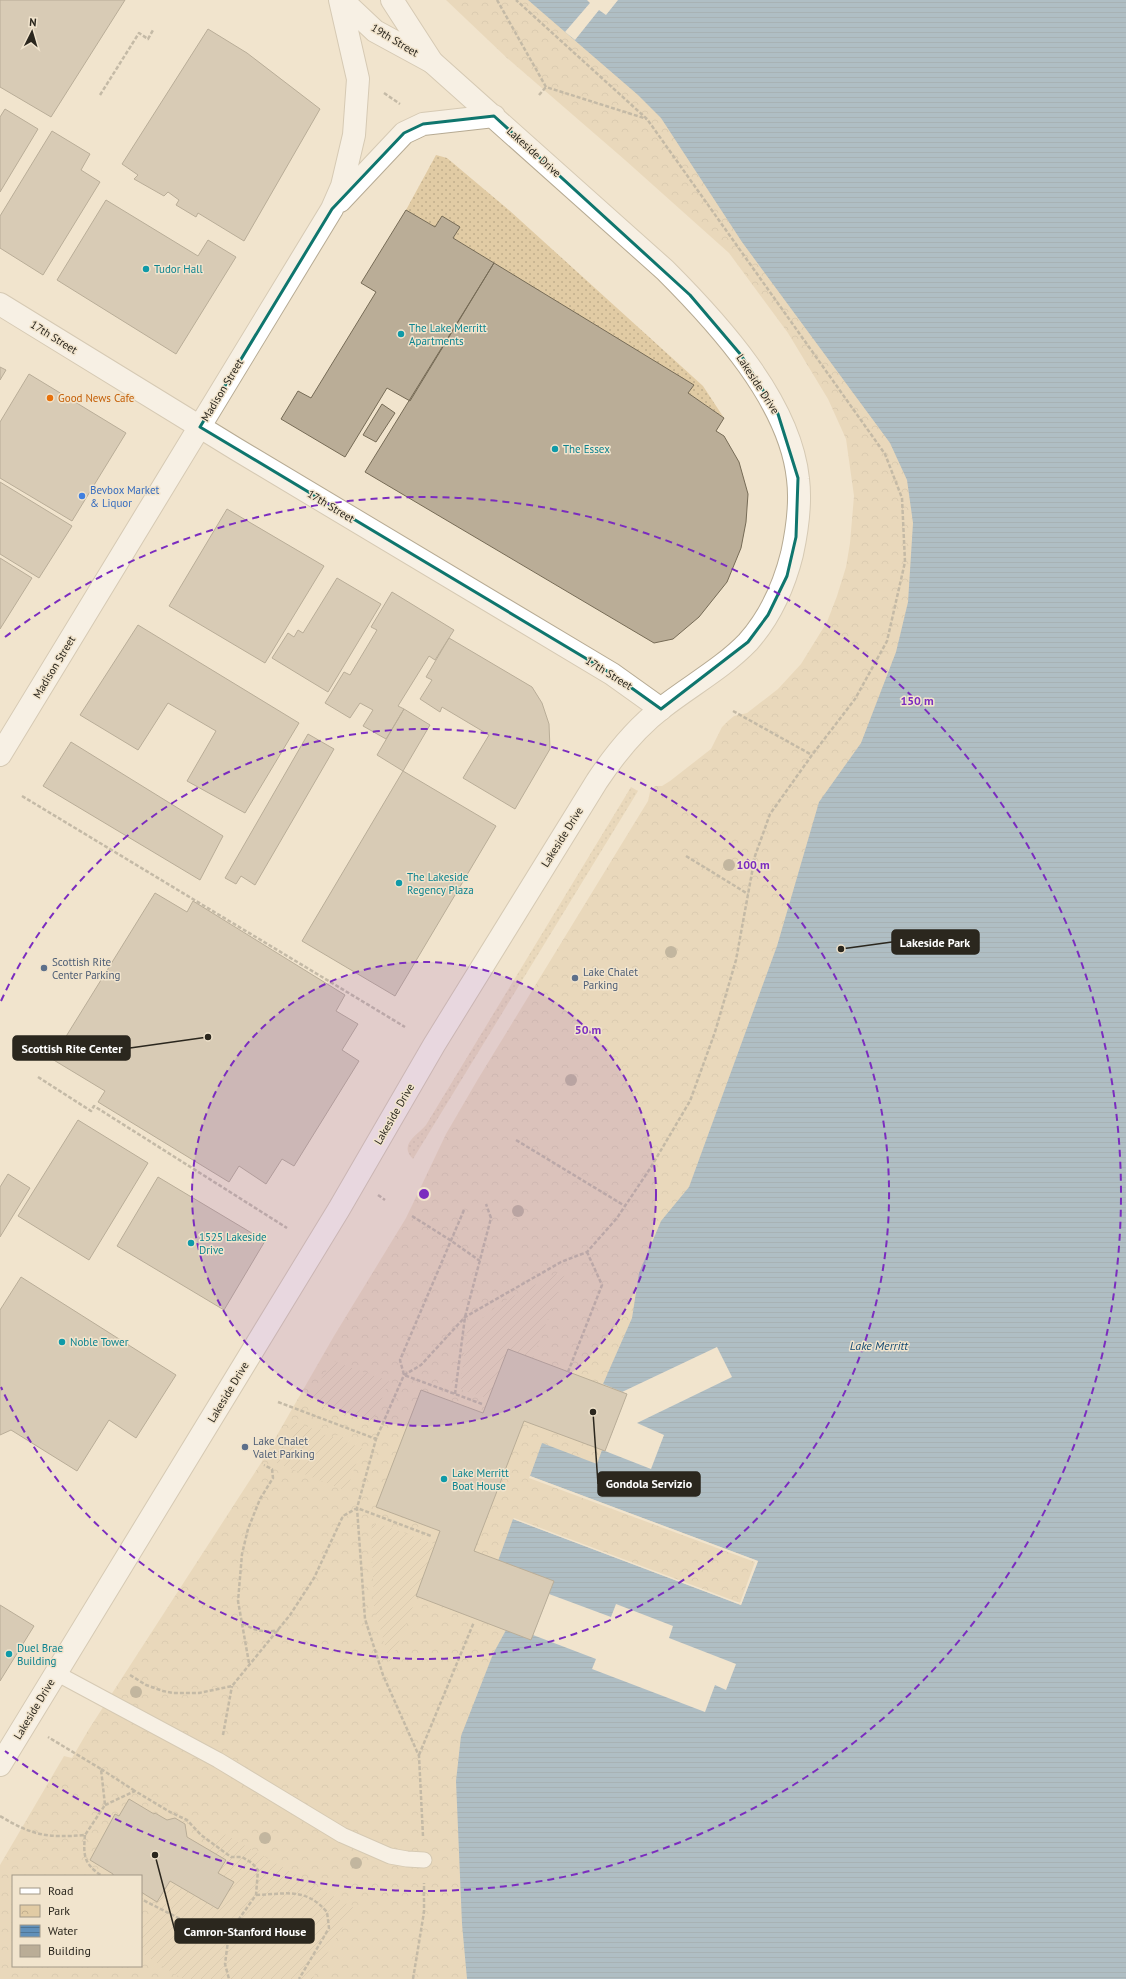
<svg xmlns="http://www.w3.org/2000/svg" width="1126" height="1979" font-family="'PT Sans',sans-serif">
	<defs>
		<pattern id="grass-dots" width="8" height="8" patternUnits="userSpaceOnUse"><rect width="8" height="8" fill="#e1cba4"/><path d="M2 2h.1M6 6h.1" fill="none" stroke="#c1ae8d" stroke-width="1.8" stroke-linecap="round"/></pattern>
		<pattern id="park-crowns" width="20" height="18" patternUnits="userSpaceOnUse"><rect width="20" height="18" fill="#e1cba4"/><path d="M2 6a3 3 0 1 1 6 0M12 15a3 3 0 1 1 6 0" fill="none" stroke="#c1ae8d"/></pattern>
		<pattern id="garden-furrows" width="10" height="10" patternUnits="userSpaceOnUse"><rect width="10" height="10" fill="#e1cba4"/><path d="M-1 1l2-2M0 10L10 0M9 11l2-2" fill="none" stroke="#c1ae8d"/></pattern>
		<pattern id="water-rules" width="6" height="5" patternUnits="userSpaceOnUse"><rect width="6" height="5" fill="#6190b9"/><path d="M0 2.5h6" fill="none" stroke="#507696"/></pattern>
	</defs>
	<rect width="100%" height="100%" fill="#f1e4cd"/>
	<path fill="url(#grass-dots)" d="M436 155 447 158 510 211 703 386 724 418 688 393 693 385 453 238 460 227H435L406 210Z
		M631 787 638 791 413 1159C398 1144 418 1135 426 1125Z"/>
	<path fill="url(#park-crowns)" fill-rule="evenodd" d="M446 0H1126V1979H0V1865L64 1756 72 1758 89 1729 261 1463 334 1336 406 1218 446 1134 478 1079 632 827 648 801 650 792 655 786H662L670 781 711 749 722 727 728 721 734 716 747 713 778 689 801 664 827 622 837 596 846 567 850 543 854 496 846 439 828 399 788 333 729 253 625 160 507 58ZM13 1876H141V1966H13Z"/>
	<path fill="url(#garden-furrows)" d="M567 1268 533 1358 508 1349 489 1399 460 1389 467 1331 502 1302Z
		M333 1361 389 1381 372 1423 353 1415V1418L344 1416 345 1413 332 1408 331 1411 324 1408V1405L308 1399Z
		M295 1422 316 1430 317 1428 324 1431 323 1434 336 1438 337 1435 345 1438 343 1441 362 1448 346 1491 272 1461Z
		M375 1524H380L434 1544 416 1599 390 1664 374 1606 371 1532 372 1527Z
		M221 1832 354 1908 312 1979H183L141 1953V1929L170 1881 218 1909 234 1882 218 1873 226 1860 210 1850Z"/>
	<path fill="url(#water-rules)" d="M528 0H1126V1979H467L462 1924 456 1781 461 1736 493 1654 506 1630 531 1639 553 1582 498 1561 513 1519 741 1605 758 1561 530 1476 542 1443 597 1464 602 1450 605 1451 627 1394 603 1384 632 1318 639 1273 661 1221 689 1187 777 946 819 802 861 743 896 652 908 602 913 523 907 480 890 443 742 242 661 118 638 95Z"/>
	<path fill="#f1e4cd" d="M587 0H618L606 15 599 10 575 40 565 32 590 3Z
		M717 1347 732 1377 637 1423 664 1435 651 1469 605 1451 627 1394 622 1392Z
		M530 1476 758 1561 741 1605 513 1519 514 1518 740 1603 755 1562 529 1478Z
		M549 1594 611 1617 616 1604 673 1626 669 1638 736 1664 726 1690 715 1685 705 1712 592 1669 596 1659 533 1635Z"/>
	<path fill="#baad97" stroke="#766b56" d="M0 0H125L51 117 0 87Z
		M208 29 247 53 320 109 244 241 198 213 196 217 176 205 179 200 168 192 164 196 134 179 138 175 122 164Z
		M5 109 38 129 0 192V117Z
		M52 131 90 154 81 170 100 182 43 275 0 248V216Z
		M106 200 198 256 208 240 236 257 176 354 57 280Z
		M406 210 435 227 442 216 460 227 453 238 494 263 410 401 387 388 345 457 281 419 298 391 311 398 376 292 361 283Z
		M494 263 694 385 688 393 724 418 716 431 724 436 739 462 748 494 746 522 741 548 727 582 699 617 673 639 654 643 365 472Z
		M0 367 6 370 0 380Z
		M29 374 126 433 72 521 0 478V422Z
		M382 404 395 413 376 442 363 435Z
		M0 482 72 526 39 578 0 554Z
		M227 509 324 566 265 663 169 606Z
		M0 558 32 578 0 629Z
		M337 578 381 604 328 692 272 658 288 633 294 637 298 630 303 633Z
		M392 592 454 630 435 660 429 656 398 706 404 709 386 739 363 726 373 710 360 703 350 718 325 703 344 672 350 675 377 630 371 627Z
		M138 625 299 723 245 813 187 781 216 731 168 703 138 750 80 715Z
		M449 638 532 687 542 703 549 724 550 749 515 809 463 778 489 735 442 707 440 712 420 699 432 680 426 677Z
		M404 709 430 725 403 771 377 755Z
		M308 734 334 749 255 885 241 876 236 884 225 878Z
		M71 742 223 836 200 880 43 786Z
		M403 771 496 826 395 996 302 941Z
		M155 893 187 912 193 901 345 995 336 1011 358 1024 342 1050 359 1061 294 1166 282 1159 266 1184 239 1166 229 1182 98 1102 105 1091 52 1059Z
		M78 1120 148 1163 89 1260 18 1216Z
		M8 1174 30 1188 0 1237V1187Z
		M158 1177 265 1241 224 1310 117 1246Z
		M21 1277 176 1375 136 1438 109 1420 77 1471 11 1430 0 1435V1310Z
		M508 1349 627 1394 605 1451 524 1421 474 1551 554 1581 531 1640 416 1596 440 1531 376 1507 421 1390 483 1413Z
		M0 1605 34 1626 0 1681Z
		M129 1799 154 1814 155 1813 167 1820 175 1818 185 1824 187 1837 226 1860 218 1873 234 1882 218 1909 170 1881 157 1902 141 1892V1876H113V1874L90 1860 115 1814 119 1816Z"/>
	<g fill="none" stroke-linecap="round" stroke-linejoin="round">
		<defs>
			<path id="lane" d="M56 1673 218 1760 342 1835 390 1856 407 1859 424 1860"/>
			<path id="street" d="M342 0 375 31 432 62
				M0 304 236 449 612 674 661 709"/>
			<path id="secondary" d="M340 201 404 133 423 124 494 116
				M0 755 332 209 342 186 354 135 358 79 340 0
				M0 1765 339 1209 434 1045 597 781C615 754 636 728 662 708 690 686 723 668 748 642 770 617 784 586 792 554 797 531 801 503 798 479 790 401 718 323 665 270L432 62 392 0"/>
		</defs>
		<use href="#lane" stroke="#b6aa93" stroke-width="17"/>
		<use href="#street" stroke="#b6aa93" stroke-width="24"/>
		<use href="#secondary" stroke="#b6aa93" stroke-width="24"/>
		<path stroke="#8f8777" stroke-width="2.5" stroke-dasharray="4 2" stroke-linecap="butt" d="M497 0 546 87 647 119
			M384 93 400 104
			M100 95 139 33 148 39 153 30
			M539 95 546 87
			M733 711 812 755
			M22 796 405 1027
			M686 856 748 894
			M38 1077 91 1111 94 1106 287 1228
			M516 1140 625 1206
			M378 1195 385 1200
			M464 1210 400 1360 404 1375 482 1404
			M412 1216 450 1240 480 1261
			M568 1372 602 1285 587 1252
			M455 1394 465 1317 491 1218 486 1204
			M278 1402 376 1439
			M243 1623C255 1631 264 1633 279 1630
			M249 1663 238 1601 242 1554 248 1529 260 1499 273 1478 272 1469 264 1465
			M130 1675 146 1685 163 1691 173 1693H199L232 1686 290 1615 314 1578 343 1516 357 1508 431 1536
			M223 1735 232 1686
			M419 1755 474 1622
			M101 1769 135 1791
			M105 1805 135 1791 170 1812 187 1820 201 1835 231 1857H242L252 1863 258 1870 256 1895 229 1933 196 1927 141 1899
			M0 1816C33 1836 48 1838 85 1835L105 1805 101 1769 48 1737
			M85 1835C83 1856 84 1864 102 1876
			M423 1836 419 1756 383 1675 365 1619 357 1508 376 1439 404 1375 421 1365 465 1317 561 1262 587 1252 617 1218 651 1167 690 1101 715 1032 736 960 755 856 770 814 812 755 855 699 887 641 905 562 902 498 885 454 647 119 516 0
			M256 1895C287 1894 305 1887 327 1912L329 1928 299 1979
			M229 1933 225 1964 229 1979
			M413 1979 424 1912V1883"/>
		<use href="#lane" stroke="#fff" stroke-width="15"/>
		<use href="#street" stroke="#fff" stroke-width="22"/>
		<use href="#secondary" stroke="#fff" stroke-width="22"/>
	</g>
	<g fill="#8b7e66">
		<circle cx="729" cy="865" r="6"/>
		<circle cx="671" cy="952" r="6"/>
		<circle cx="571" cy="1080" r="6"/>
		<circle cx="518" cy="1211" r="6"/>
		<circle cx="136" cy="1692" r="6"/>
		<circle cx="265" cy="1838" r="6"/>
		<circle cx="356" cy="1863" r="6"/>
	</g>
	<path d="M0 0H1126V1979H0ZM494 116 690 295 741 355 778 414 798 478 796 537 787 576 768 615 748 642 661 709 612 674 200 427 332 209 404 133 423 124Z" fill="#f1e4cd" fill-opacity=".55" fill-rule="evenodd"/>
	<path fill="none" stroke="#0f766e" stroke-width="3" stroke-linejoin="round" d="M494 116 690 295 741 355 778 414 798 478 796 537 787 576 768 615 748 642 661 709 612 674 200 427 332 209 404 133 423 124Z"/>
	<circle cx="424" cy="1194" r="232" fill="#7b2cbf" fill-opacity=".12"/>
	<g fill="none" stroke="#7b2cbf" stroke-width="2" stroke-dasharray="7 5">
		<circle cx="424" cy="1194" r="232"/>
		<path d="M1 1001A465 465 0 1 1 1 1387"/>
		<path d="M5 637A697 697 0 1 1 5 1751"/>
	</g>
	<g fill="#0f9aa8" stroke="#f1e4cd" stroke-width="1.5">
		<circle cx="146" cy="269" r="4"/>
		<circle cx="401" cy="334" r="4"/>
		<circle cx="555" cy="449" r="4"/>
		<circle cx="399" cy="883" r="4"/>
		<circle cx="191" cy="1243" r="4"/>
		<circle cx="62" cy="1342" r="4"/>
		<circle cx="444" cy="1479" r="4"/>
		<circle cx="9" cy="1654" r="4"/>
	</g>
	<circle fill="#e8710a" stroke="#f1e4cd" stroke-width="1.5" cx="50" cy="398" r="4"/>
	<circle fill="#3f7fe0" stroke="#f1e4cd" stroke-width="1.5" cx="82" cy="496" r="4"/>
	<g fill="#5c6f8a" stroke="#f1e4cd" stroke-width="1.5">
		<circle cx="44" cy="968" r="4"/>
		<circle cx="575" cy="978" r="4"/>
		<circle cx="245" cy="1447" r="4"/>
	</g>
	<g text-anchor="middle" stroke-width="3" stroke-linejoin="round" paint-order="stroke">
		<g font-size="11" fill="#2b271e" stroke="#f1e4cd">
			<text transform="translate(395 40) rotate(31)" y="4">19th Street</text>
			<text transform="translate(534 152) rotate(42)" y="4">Lakeside Drive</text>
			<text transform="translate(54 337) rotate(32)" y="4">17th Street</text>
			<text transform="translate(758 384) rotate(57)" y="4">Lakeside Drive</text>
			<text transform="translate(222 390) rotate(-59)" y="4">Madison Street</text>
			<text transform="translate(331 506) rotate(31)" y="4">17th Street</text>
			<text transform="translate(54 667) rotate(-59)" y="4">Madison Street</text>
			<text transform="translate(609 673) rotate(32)" y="4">17th Street</text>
			<text transform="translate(562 837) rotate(-58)" y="4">Lakeside Drive</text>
			<text transform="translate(394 1114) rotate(-60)" y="4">Lakeside Drive</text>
			<text transform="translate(228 1392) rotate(-59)" y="4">Lakeside Drive</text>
			<text transform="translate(34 1709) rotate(-59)" y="4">Lakeside Drive</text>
		</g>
		<g font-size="11" fill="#0d838f" stroke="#f1e4cd" text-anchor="start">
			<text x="154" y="273">Tudor Hall</text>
			<text x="409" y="332">The Lake Merritt<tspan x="409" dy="13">Apartments</tspan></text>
			<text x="563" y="453">The Essex</text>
			<text x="407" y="881">The Lakeside<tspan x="407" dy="13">Regency Plaza</tspan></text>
			<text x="199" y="1241">1525 Lakeside<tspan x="199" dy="13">Drive</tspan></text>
			<text x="70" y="1346">Noble Tower</text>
			<text x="452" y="1477">Lake Merritt<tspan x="452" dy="13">Boat House</tspan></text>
			<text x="17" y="1652">Duel Brae<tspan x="17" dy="13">Building</tspan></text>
		</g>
		<g font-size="11" fill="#c56008" stroke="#f1e4cd" text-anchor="start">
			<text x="58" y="402">Good News Cafe</text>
		</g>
		<g font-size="11" fill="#366cbe" stroke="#f1e4cd" text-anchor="start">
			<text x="90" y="494">Bevbox Market<tspan x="90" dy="13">&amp; Liquor</tspan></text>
		</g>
		<g font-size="11" fill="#4e5e75" stroke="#f1e4cd" text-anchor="start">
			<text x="52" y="966">Scottish Rite<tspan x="52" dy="13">Center Parking</tspan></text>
			<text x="583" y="976">Lake Chalet<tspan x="583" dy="13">Parking</tspan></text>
			<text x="253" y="1445">Lake Chalet<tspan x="253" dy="13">Valet Parking</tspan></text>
		</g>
		<g font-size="12" font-style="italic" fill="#144a73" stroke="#f1e4cd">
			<text x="879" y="1350">Lake Merritt</text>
		</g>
	</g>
	<circle cx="424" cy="1194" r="6" fill="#7b2cbf" stroke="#f1e4cd" stroke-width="2"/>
	<g font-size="12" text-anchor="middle" font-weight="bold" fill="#7b2cbf" stroke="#f1e4cd" stroke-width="3" stroke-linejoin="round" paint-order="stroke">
		<text x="917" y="705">150 m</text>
		<text x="753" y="869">100 m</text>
		<text x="588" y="1034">50 m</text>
	</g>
	<path fill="none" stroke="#2b271e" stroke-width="1.5" d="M841 949L892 942M208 1037L130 1048M593 1412L598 1484M155 1855L175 1931"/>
	<g fill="#2b271e" stroke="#f1e4cd" stroke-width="1.5">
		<circle cx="841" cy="949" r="4"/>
		<circle cx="208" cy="1037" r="4"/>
		<circle cx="593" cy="1412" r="4"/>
		<circle cx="155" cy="1855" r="4"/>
	</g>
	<g fill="#2b271e" stroke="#2b271e" stroke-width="1.5">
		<rect x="892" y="930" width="87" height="24" rx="4"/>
		<rect x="13" y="1036" width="117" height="24" rx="4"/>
		<rect x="598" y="1472" width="102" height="24" rx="4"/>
		<rect x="175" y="1919" width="139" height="24" rx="4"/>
	</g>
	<g font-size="12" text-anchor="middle" font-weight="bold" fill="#fff">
		<text x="935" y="947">Lakeside Park</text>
		<text x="72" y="1053">Scottish Rite Center</text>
		<text x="649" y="1488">Gondola Servizio</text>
		<text x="245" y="1936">Camron-Stanford House</text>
	</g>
	<rect x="12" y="1875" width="130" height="92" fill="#f1e4cd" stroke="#a29887"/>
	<rect x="20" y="1888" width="20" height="6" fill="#ffffff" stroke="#a29887"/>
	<text x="48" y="1895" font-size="12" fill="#2b271e">Road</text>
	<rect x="20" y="1905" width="20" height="12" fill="url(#park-crowns)" stroke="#a29887"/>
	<text x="48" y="1915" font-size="12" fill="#2b271e">Park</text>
	<rect x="20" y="1925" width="20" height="12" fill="url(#water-rules)" stroke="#a29887"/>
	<text x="48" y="1935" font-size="12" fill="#2b271e">Water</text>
	<rect x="20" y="1945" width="20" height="12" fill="#baad97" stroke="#a29887"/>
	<text x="48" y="1955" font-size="12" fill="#2b271e">Building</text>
	<g transform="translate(32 32) rotate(5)" stroke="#f1e4cd" stroke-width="3" paint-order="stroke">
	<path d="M0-3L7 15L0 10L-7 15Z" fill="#2b271e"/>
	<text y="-6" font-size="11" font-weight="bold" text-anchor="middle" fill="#2b271e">N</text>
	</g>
</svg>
